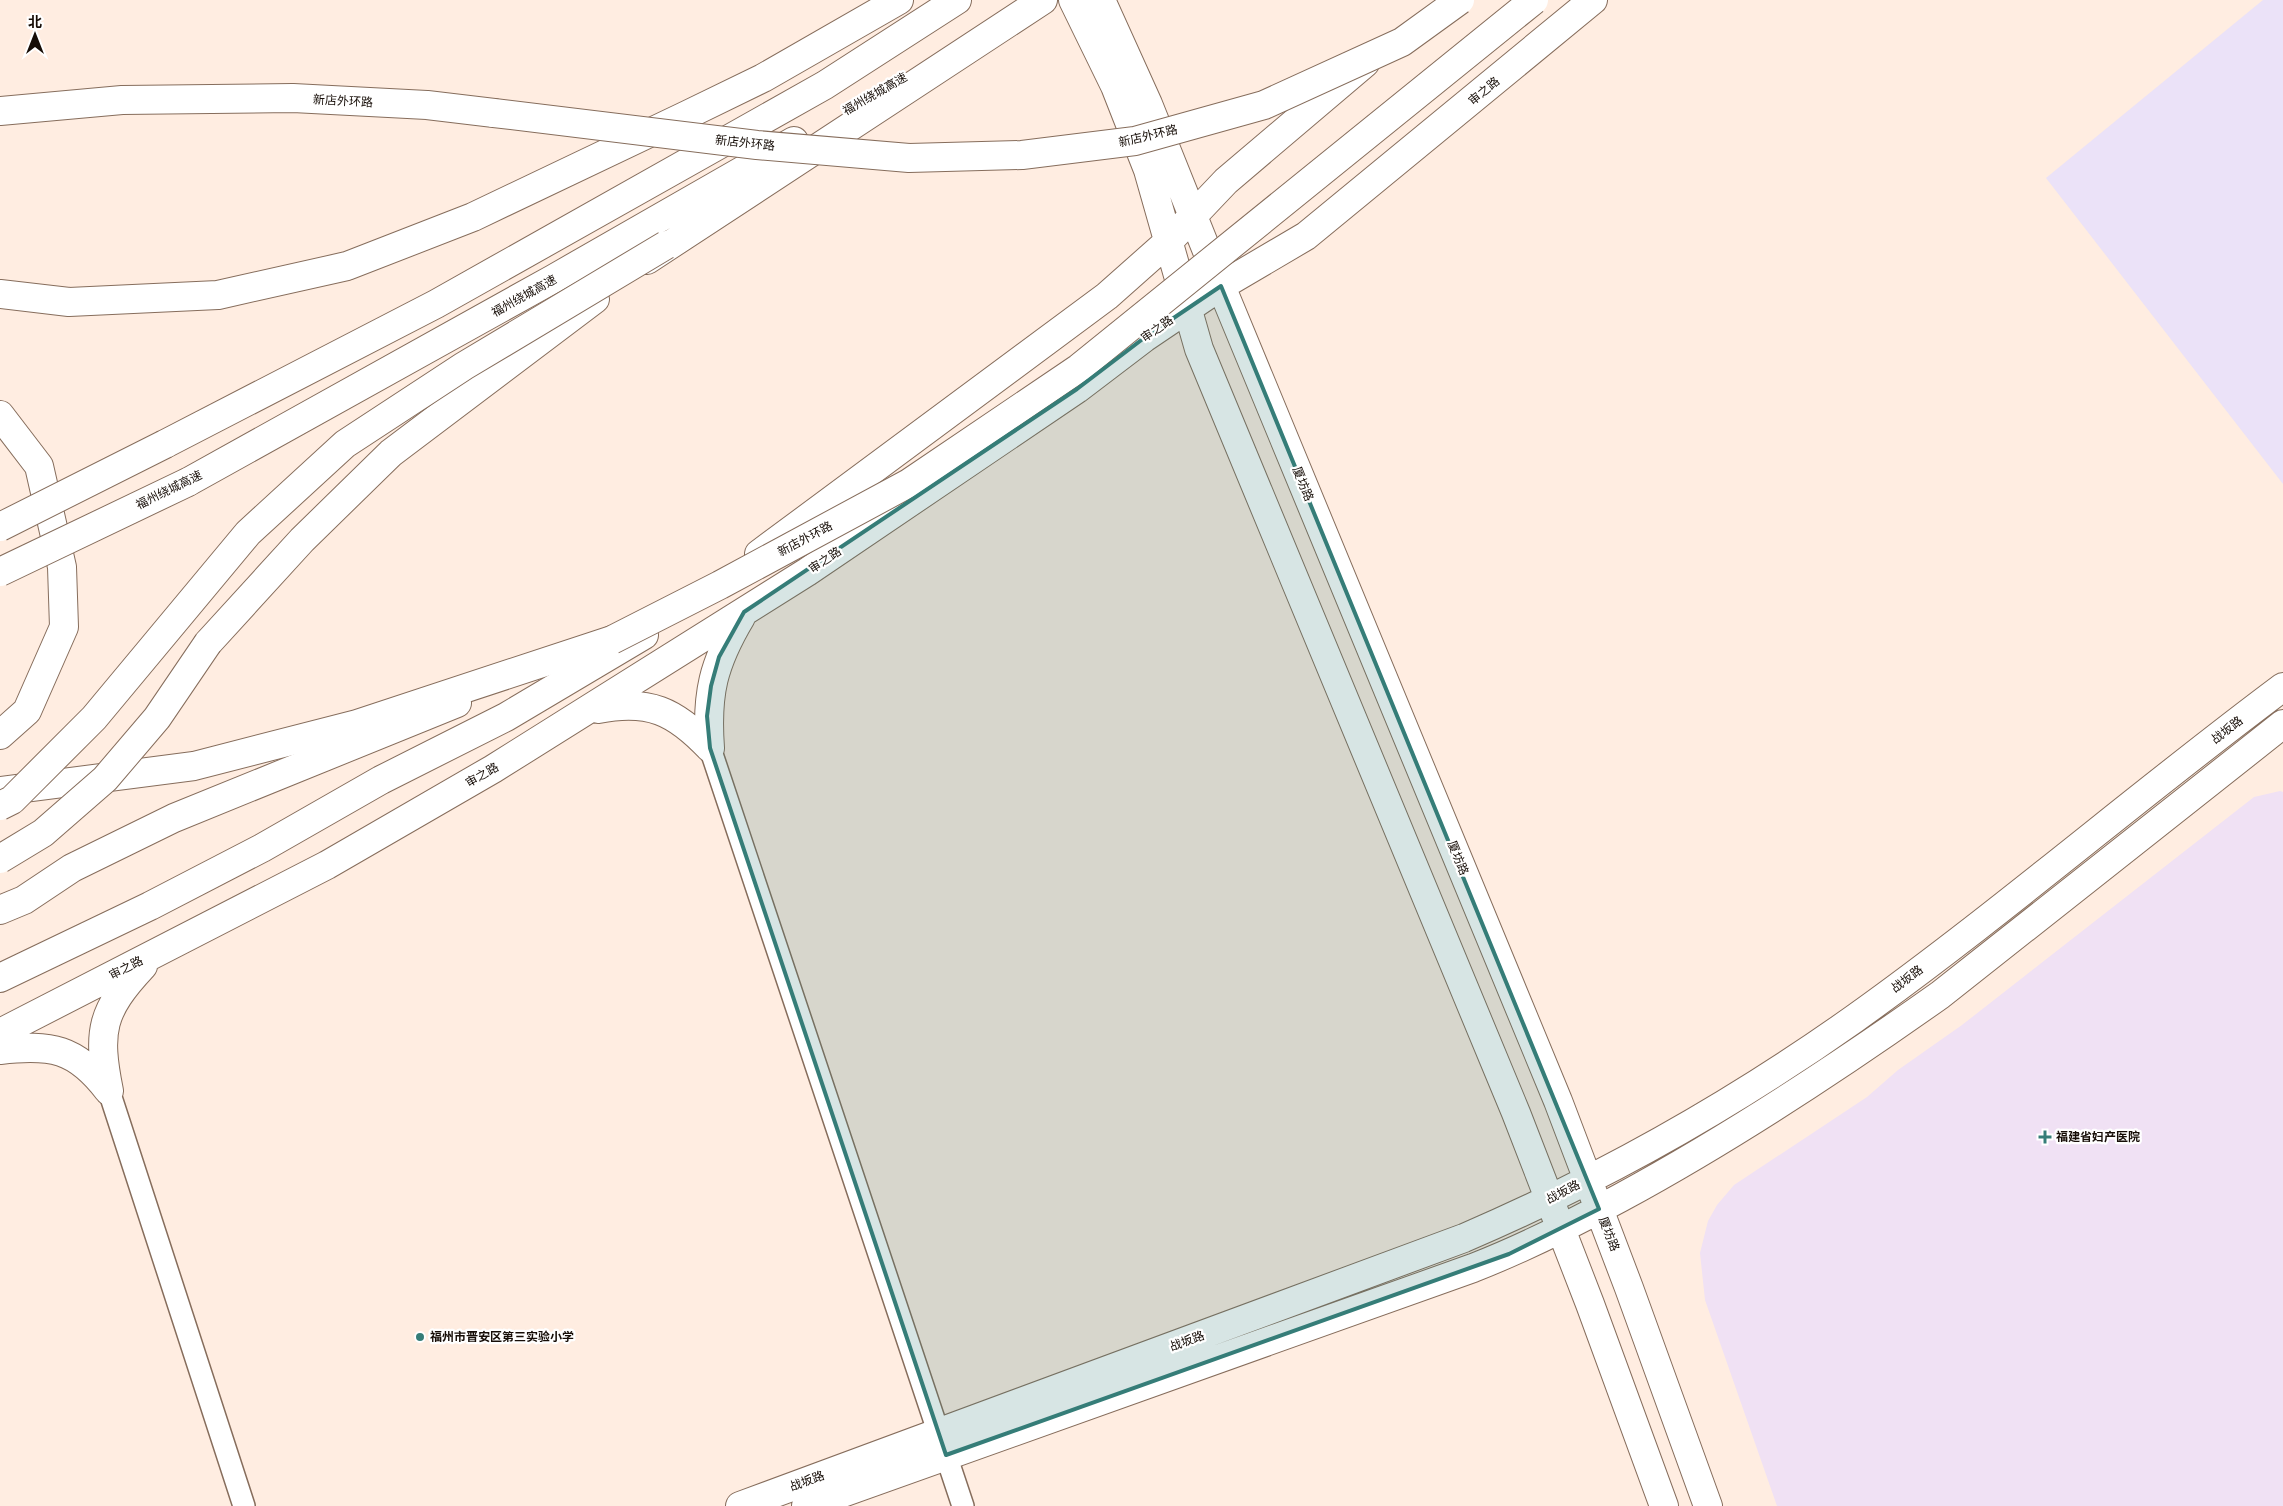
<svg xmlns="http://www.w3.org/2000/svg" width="2283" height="1506" font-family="Arial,'Noto Sans SC',sans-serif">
  <rect width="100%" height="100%" fill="#ffede1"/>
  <path fill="#ebe2f8" d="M2263 0H2283V484L2046 178Z"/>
  <path fill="#f0e1f4" d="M2280 791 2283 792V1506H1777L1705 1300 1700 1253 1708 1221 1717 1205 1734 1185 1867 1097 1898 1070 1962 1025 2254 797Z"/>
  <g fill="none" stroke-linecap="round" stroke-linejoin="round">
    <g stroke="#866d5c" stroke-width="24">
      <path id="minor" d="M710 748 963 1506
        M109 1091 244 1506"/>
    </g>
    <g stroke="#866d5c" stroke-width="30">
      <path id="major" d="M1073 0 1115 86 1148 170 1199 349 1516 1113 1590 1304 1664 1506
        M1101 0 1148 104 1221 286 1558 1101 1629 1288 1708 1506
        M0 111 122 100 293 98 427 105 494 113
        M759 554 1107 296 1169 241 1226 181 1365 63
        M598 709C649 699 675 711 710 748
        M710 748C706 694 713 664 741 617
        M0 910 24 900 72 868 174 818 457 703
        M0 978 150 906 262 848 381 780 506 717 644 635
        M0 1033 327 865 493 769 807 572 1077 389 1144 338 1221 286 1306 236 1593 0
        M0 1050C51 1044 76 1048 108 1090
        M109 1091C97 1031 101 1011 143 966
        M740 1506 1464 1238C1599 1180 1734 1104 1854 1019 2001 914 2138 795 2283 687
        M806 1506 1473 1268C1524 1248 1572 1224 1620 1198 1731 1138 1837 1068 1940 995L2283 724"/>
    </g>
    <g stroke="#866d5c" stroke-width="30">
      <path id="highway" d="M647 260 1043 0
        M0 294 69 302 218 295 347 266 473 217 687 115 763 78 899 0
        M0 415 39 466 62 567 64 627 27 711 0 735
        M165 444 436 304 825 85 957 0
        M188 482 553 279 794 141
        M208 643 302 540 391 453 595 299
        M0 791 194 766 357 724 612 640"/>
    </g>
    <use href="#minor" stroke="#fff" stroke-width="21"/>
    <use href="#major" stroke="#fff" stroke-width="28"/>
    <use href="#highway" stroke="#fff" stroke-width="28"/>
    <g stroke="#866d5c" stroke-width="30" stroke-linecap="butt">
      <path id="major-bridge" d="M494 113 757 145 909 158 1022 155 1135 141 1264 105 1402 42 1460 0
        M612 640 720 585 909 483 1079 368 1534 0"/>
    </g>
    <g stroke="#866d5c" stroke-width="30" stroke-linecap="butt">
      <path id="highway-bridge" d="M0 527 165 444
        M0 572 188 482
        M0 806 12 800 94 718 248 533 345 444 464 366 666 245
        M0 859 43 833 105 779 157 718 208 643"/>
    </g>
    <use href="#major-bridge" stroke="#fff" stroke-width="28"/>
    <use href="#highway-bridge" stroke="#fff" stroke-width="28"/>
  </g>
  <path fill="#357d78" fill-opacity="0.2" stroke="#357d78" stroke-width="4" stroke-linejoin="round" d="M1221 286 1599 1209 1509 1254 946 1455 710 748 707 716 711 686 719 657 744 612 1077 389 1144 338Z"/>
  <g fill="#357d78" stroke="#fff" stroke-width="2">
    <path d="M2042.5 1129.5h5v5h5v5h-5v5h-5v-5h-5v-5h5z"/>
    <circle cx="420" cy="1337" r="5"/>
  </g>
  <g text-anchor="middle" stroke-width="4.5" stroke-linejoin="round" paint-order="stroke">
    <g font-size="12" fill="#160d07" stroke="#fff">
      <text transform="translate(1484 91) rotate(-40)" y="4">审之路</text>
      <text transform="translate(875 94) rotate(-30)" y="4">福州绕城高速</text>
      <text transform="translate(343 101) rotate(3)" y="4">新店外环路</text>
      <text transform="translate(1148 136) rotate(-13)" y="4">新店外环路</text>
      <text transform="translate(745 143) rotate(6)" y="4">新店外环路</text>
      <text transform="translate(524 296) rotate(-29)" y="4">福州绕城高速</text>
      <text transform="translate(1157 329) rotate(-35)" y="4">审之路</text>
      <text transform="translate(1303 484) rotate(68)" y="4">厦坊路</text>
      <text transform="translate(169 490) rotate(-26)" y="4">福州绕城高速</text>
      <text transform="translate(805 539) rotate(-28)" y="4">新店外环路</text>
      <text transform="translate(825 560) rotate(-34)" y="4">审之路</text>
      <text transform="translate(2227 730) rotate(-38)" y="4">战坂路</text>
      <text transform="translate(482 775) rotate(-30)" y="4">审之路</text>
      <text transform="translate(1458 858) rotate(68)" y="4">厦坊路</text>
      <text transform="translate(126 968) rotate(-27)" y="4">审之路</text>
      <text transform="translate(1907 979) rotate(-37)" y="4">战坂路</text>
      <text transform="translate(1563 1192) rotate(-27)" y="4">战坂路</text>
      <text transform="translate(1609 1234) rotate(69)" y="4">厦坊路</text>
      <text transform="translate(1187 1341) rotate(-20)" y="4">战坂路</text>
      <text transform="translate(807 1481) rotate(-20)" y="4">战坂路</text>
    </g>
    <g font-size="12" font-weight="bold" fill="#160d07" stroke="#fff" text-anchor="start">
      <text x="2056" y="1141">福建省妇产医院</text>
      <text x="430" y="1341">福州市晋安区第三实验小学</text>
    </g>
  </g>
  <g transform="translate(35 35)" stroke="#ffffff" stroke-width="4" paint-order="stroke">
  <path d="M0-4L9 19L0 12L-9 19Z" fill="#160d07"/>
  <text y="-8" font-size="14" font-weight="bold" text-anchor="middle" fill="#160d07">北</text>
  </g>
</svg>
